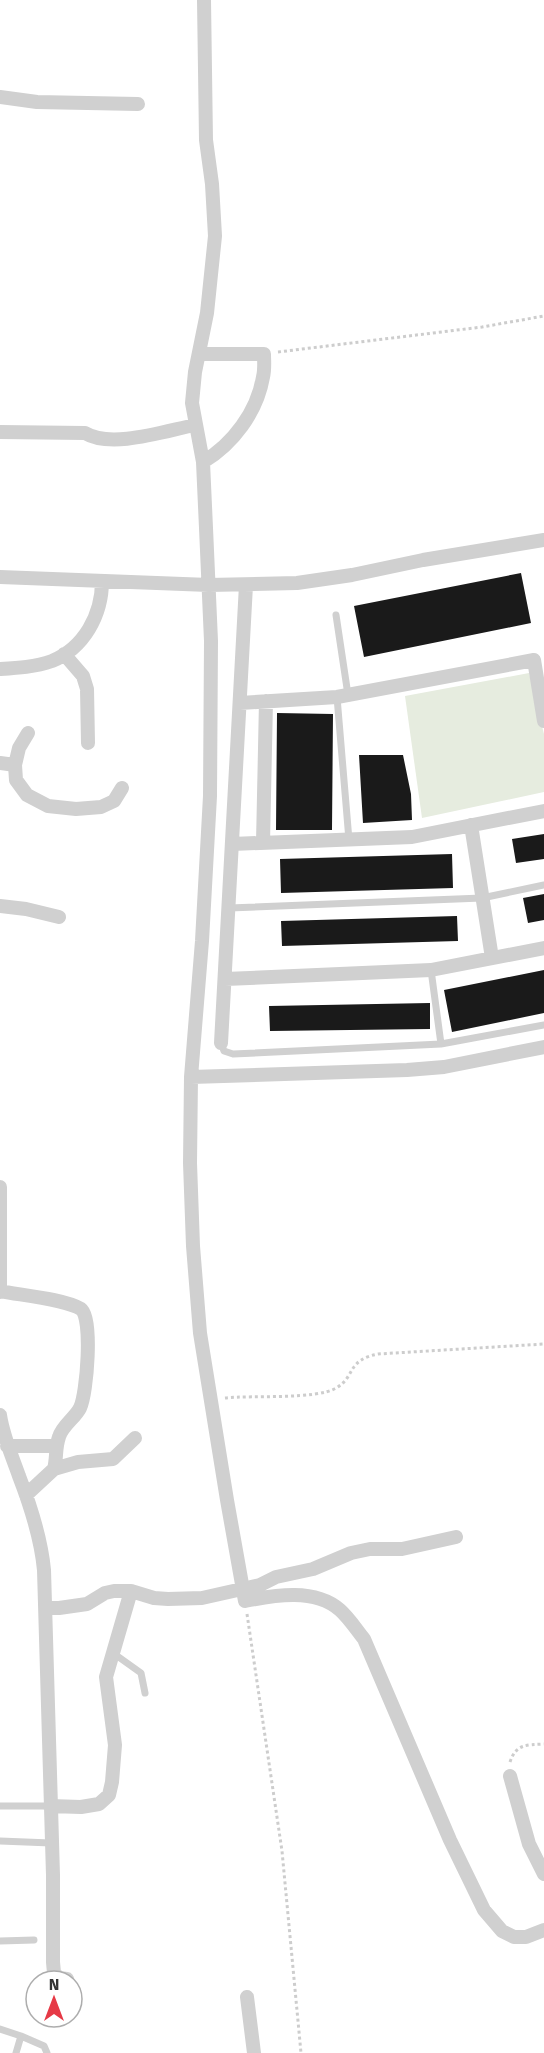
<svg xmlns="http://www.w3.org/2000/svg" width="544" height="2053" font-family="'Fira Sans',sans-serif">
  <rect width="100%" height="100%" fill="#fff"/>
  <path fill="#e6ecdf" d="M529 673 544 734V792L422 818 405 696Z"/>
  <path fill="#1a1a1a" d="M521 573 531 623 364 657 354 606Z
    M277 713 333 714 332 830H276Z
    M359 755H403L411 794 412 820 363 823Z
    M544 834V859L516 863 512 839Z
    M452 854 453 888 281 893 280 859Z
    M544 894V920L528 923 523 898Z
    M457 916 458 941 282 946 281 921Z
    M544 970V1013L452 1032 444 990Z
    M430 1003V1029L270 1031 269 1006Z"/>
  <g fill="none" stroke-linecap="round" stroke-linejoin="round">
    <path stroke="#cdcdcd" stroke-width="3" stroke-dasharray="3 3" stroke-linecap="butt" d="M278 352 482 327 544 316
      M225 1398C252 1395 316 1400 336 1388 356 1377 346 1360 378 1354L544 1344
      M247 1614 282 1851 301 2053
      M510 1762C516 1744 526 1745 544 1744"/>
    <path stroke="#d0d0d0" stroke-width="7" d="M336 615 348 695
      M337 697 349 840
      M229 908 482 898 544 885
      M431 970 441 1044
      M221 1043 224 1051 233 1054 441 1044 544 1025
      M113 1653 141 1673 145 1693
      M0 1806H50
      M0 1841 51 1843
      M0 1941 34 1940
      M0 2029 21 2036
      M16 2053 21 2036 44 2046 47 2053"/>
    <path stroke="#d0d0d0" stroke-width="14" d="M204 0 206 140 212 184 215 236 207 313 195 372 192 403 203 462 206 528 211 641 210 796 202 941 191 1077 190 1163 193 1246 200 1333 227 1500 245 1601C275 1595 315 1588 340 1610 349 1618 356 1629 364 1639L450 1840 484 1910 502 1931 514 1937H526L544 1930
      M0 97 37 102 138 104
      M200 354H264C264 361 265 369 263 377 257 412 233 444 203 462
      M0 432 85 433C111 449 165 431 195 425
      M0 577 209 585 297 583 352 575 423 560 544 540
      M64 654 83 676 87 689 88 743
      M0 669C17 668 35 667 52 661 84 648 102 615 102 581
      M240 703 337 697 534 660 544 721
      M0 763 15 765 16 780 27 795 48 806 76 809 101 807 114 801 122 788
      M15 765 19 748 28 733
      M471 825 492 958
      M263 843 266 701
      M232 844 412 837 544 811
      M0 906 26 909 59 917
      M225 979 431 970 544 948
      M221 1043 246 585
      M191 1077 407 1070 444 1067 544 1047
      M0 1187V1292
      M0 1291C20 1295 65 1299 81 1309 93 1317 87 1394 80 1408 75 1418 62 1426 59 1437 55 1448 57 1458 54 1469L26 1495
      M0 1415C3 1436 12 1456 19 1476 31 1507 41 1538 44 1570L53 1875V1962L54 1973 59 1978 67 1979
      M7 1446H56
      M54 1469 78 1462 113 1459 135 1438
      M46 1608H59L87 1604 105 1593 114 1591H131L154 1598 168 1599 202 1598 260 1585 276 1577 313 1569 351 1553 370 1549H402L456 1537
      M510 1776 529 1844 544 1874
      M50 1806 81 1807 99 1804 109 1795 112 1782 115 1745 106 1677 131 1591
      M247 1997 254 2053"/>
  </g>
  <g transform="translate(54 1999)"><circle r="28" fill="#ffffff" stroke="#adadad" stroke-width="1.5"/>
  <path d="M0-4.5L10 22L0 15L-10 22Z" fill="#e63946"/>
  <text y="-9" font-size="16" font-weight="bold" text-anchor="middle" fill="#333333">N</text>
  </g>
</svg>
